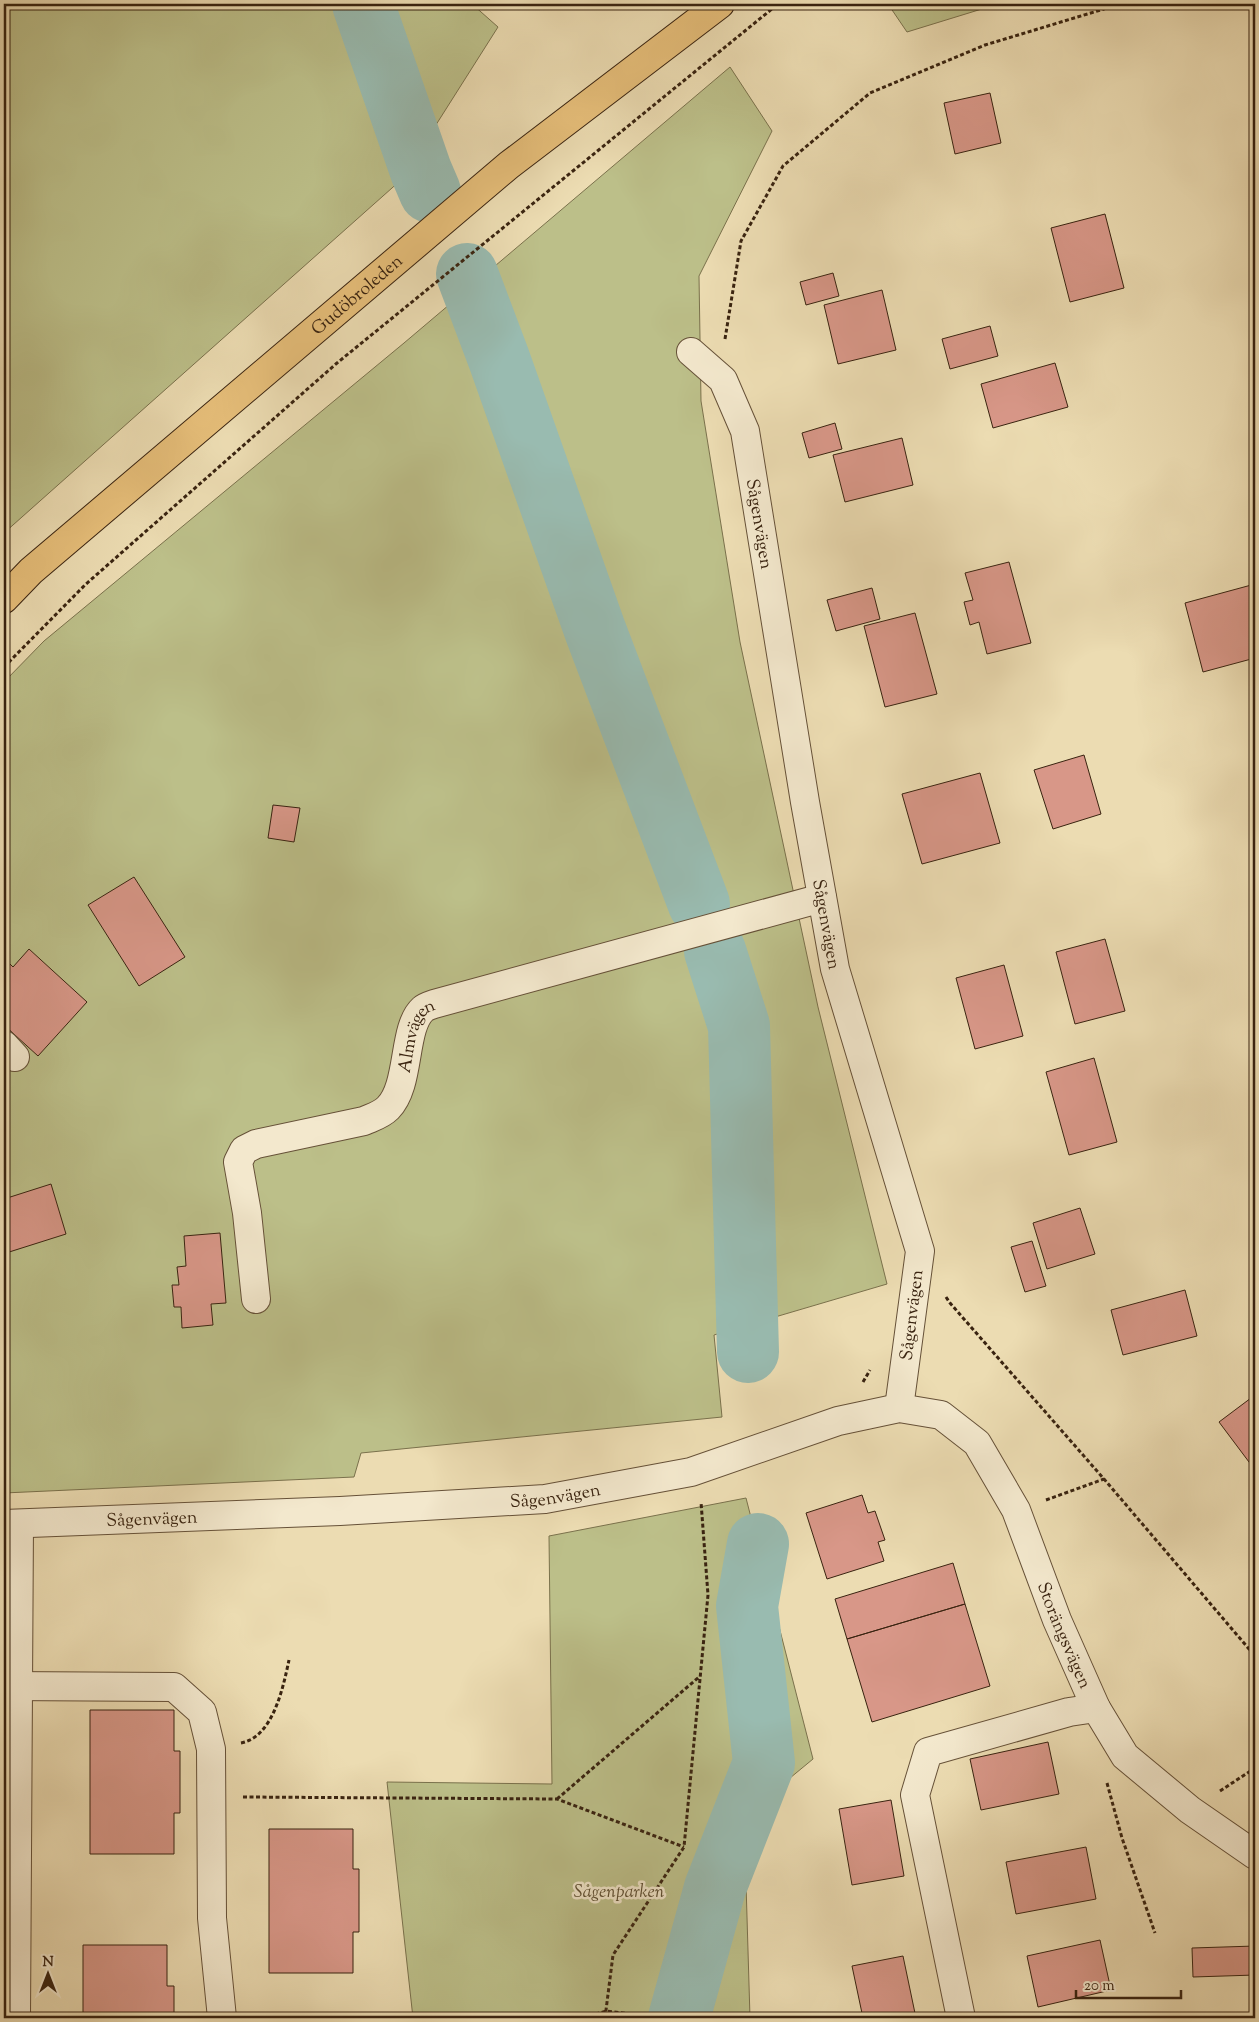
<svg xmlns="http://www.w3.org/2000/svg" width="1259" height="2022" font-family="'Sorts Mill Goudy',serif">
  <rect width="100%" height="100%" fill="#ecdcb2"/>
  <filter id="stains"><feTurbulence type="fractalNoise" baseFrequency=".004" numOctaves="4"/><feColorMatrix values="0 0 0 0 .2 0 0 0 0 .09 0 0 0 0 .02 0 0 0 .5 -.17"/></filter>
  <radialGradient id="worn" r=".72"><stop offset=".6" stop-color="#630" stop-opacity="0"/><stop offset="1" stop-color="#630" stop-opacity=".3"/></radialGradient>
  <path fill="#bcbf89" stroke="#7a714c" d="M4 4H472L498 27 401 180 4 533Z
    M888 4H998L907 32Z
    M730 67 772 131 699 276 701 401 740 642 818 1007 887 1284 714 1335 722 1417 361 1453 354 1477 4 1493V682L44 641 404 343Z
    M746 1498 813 1759 744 1816 750 2018H413L387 1782 552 1784 549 1536Z"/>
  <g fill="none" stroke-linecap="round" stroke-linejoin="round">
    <path stroke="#99bbb0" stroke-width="62" d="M363 4 421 171 430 192
      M467 274 499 359 595 630 699 904
      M715 951 739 1026 748 1352
      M679 2018 715 1888 764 1763 747 1606 758 1544"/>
  </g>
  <path fill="#d89788" stroke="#392310" d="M990 93 1001 143 955 154 944 103Z
    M1105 214 1124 288 1070 302 1051 228Z
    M833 273 839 296 806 305 800 282Z
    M882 290 896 350 838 364 824 305Z
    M990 326 998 356 950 369 942 339Z
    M1055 363 1068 407 993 428 981 384Z
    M835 423 842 449 809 458 802 433Z
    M902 438 913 485 845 502 833 455Z
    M1009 562 1031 643 987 654 979 622 970 625 964 602 973 600 965 573Z
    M1255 584V658L1203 672 1185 603Z
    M872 588 880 619 836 631 827 600Z
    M915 613 937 694 885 707 864 626Z
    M1084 755 1101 814 1053 829 1034 770Z
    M980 773 1000 843 922 864 902 794Z
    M273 805 300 808 294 842 268 838Z
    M134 877 185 957 139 986 88 905Z
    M1105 939 1125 1011 1075 1024 1056 952Z
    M29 949 87 1002 38 1056 4 1025V961L5 959 13 967Z
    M1004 965 1023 1036 975 1049 956 978Z
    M1094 1058 1117 1142 1069 1155 1046 1072Z
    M51 1184 66 1234 6 1253 4 1247V1199Z
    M1080 1208 1095 1254 1047 1269 1033 1223Z
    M220 1233 226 1303 211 1304 213 1325 182 1328 181 1307H174L172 1285H179L177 1267 186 1266 184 1236Z
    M1032 1241 1046 1286 1025 1292 1011 1247Z
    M1185 1290 1197 1336 1123 1355 1111 1310Z
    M1255 1395V1470L1219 1422Z
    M862 1495 868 1513 875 1511 885 1540 878 1542 884 1561 827 1579 806 1513Z
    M953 1563 965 1604 847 1639 835 1599Z
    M965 1604 990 1686 872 1722 847 1639Z
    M90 1710H174V1751H180V1813H174V1854H90Z
    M1048 1742 1059 1794 981 1810 970 1759Z
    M891 1800 904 1876 852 1885 839 1809Z
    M269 1829H353V1869H359V1932H353V1973H269Z
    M1086 1847 1096 1899 1016 1914 1006 1862Z
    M1100 1940 1111 1990 1038 2007 1027 1956Z
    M83 1945H167V1986H174V2018H83Z
    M1255 1946V1975L1193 1977 1192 1948Z
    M903 1956 916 2018H863L852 1966Z"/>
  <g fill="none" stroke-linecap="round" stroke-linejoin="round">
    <g stroke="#665138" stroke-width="30">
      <g id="minor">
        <path id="s1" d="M691 352 723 380 745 431 805 802 835 969 920 1251 899 1408"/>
        <path d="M4 1045 15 1057"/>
        <path id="s2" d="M256 1299 247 1213 238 1162 244 1150 256 1144 364 1121C373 1117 381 1115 388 1108 411 1085 402 1028 423 1009 425 1007 431 1005 434 1004L822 898"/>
        <path id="s3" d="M4 1524 340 1511 545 1499 691 1472 838 1421 899 1408 941 1415 977 1443 1016 1510 1057 1620 1096 1708 1125 1756 1190 1810 1255 1855"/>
        <path d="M4 1686 174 1687 202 1712 211 1749 212 1918 222 2018"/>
        <path d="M16 2018 19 1524"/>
        <path d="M961 2018 915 1795 928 1752 1069 1712 1096 1708"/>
      </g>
    </g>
    <g stroke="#392310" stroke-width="30">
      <g id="major">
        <path id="s4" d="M4 599 31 571 509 165 720 4"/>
      </g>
    </g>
    <path stroke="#392310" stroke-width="3" stroke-dasharray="4 2.5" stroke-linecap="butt" d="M725 339 741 241 783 166 870 93 985 45 1104 9 1115 4
      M4 667 86 584 337 363 778 4
      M946 1297 950 1303 1104 1479 1255 1656
      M863 1382 870 1370
      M1046 1500 1104 1479
      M241 1743C273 1737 283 1688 289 1660
      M1107 1783 1122 1838 1155 1933
      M1220 1791 1255 1768
      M243 1797 557 1799 684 1847
      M557 1799 699 1677
      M254 2016 266 2018
      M583 2018 606 2011 668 2018
      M605 2018 613 1955 684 1847 708 1595 701 1502"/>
    <use href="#minor" stroke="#f3e8cd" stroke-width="28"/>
    <use href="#major" stroke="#e6be79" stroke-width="28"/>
  </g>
  <g text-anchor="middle" stroke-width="5" stroke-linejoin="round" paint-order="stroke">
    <g font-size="18" fill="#392310" stroke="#f3e8cd">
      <text dy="6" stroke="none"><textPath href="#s4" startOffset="466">Gudöbroleden</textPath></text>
      <text dy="6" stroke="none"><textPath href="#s1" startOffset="192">Sågenvägen</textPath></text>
      <text dy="6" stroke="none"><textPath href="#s1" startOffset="598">Sågenvägen</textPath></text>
      <text dy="6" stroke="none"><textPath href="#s2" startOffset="382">Almvägen</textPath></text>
      <text transform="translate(911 1315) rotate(-83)" y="6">Sågenvägen</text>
      <text dy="6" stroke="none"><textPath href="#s3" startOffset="552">Sågenvägen</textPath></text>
      <text dy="6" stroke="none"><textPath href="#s3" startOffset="148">Sågenvägen</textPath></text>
      <text dy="6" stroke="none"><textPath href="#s3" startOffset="1208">Storängsvägen</textPath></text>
    </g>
    <g font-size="18" font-style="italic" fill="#5a4a2e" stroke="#f3e8cd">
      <text x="619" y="1897">Sågenparken</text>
    </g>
  </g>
  <rect width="1259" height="2022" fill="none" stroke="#ecdcb2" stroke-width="20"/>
  <rect x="5" y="5" width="1249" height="2012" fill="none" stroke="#392310" stroke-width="2.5"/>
  <rect x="10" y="10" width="1239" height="2002" fill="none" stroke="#392310"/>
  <g transform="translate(48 1974)" stroke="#f3e8cd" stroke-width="4" paint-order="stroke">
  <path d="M0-4L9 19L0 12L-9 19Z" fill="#392310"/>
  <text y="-8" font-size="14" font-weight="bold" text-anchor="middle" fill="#392310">N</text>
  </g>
  <path d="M1076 1990v8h105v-8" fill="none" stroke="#392310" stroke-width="2.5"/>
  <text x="1084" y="1990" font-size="15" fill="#392310" stroke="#f3e8cd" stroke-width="4" paint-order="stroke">20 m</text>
  <rect width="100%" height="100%" filter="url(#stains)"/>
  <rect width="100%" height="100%" fill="url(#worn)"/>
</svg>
